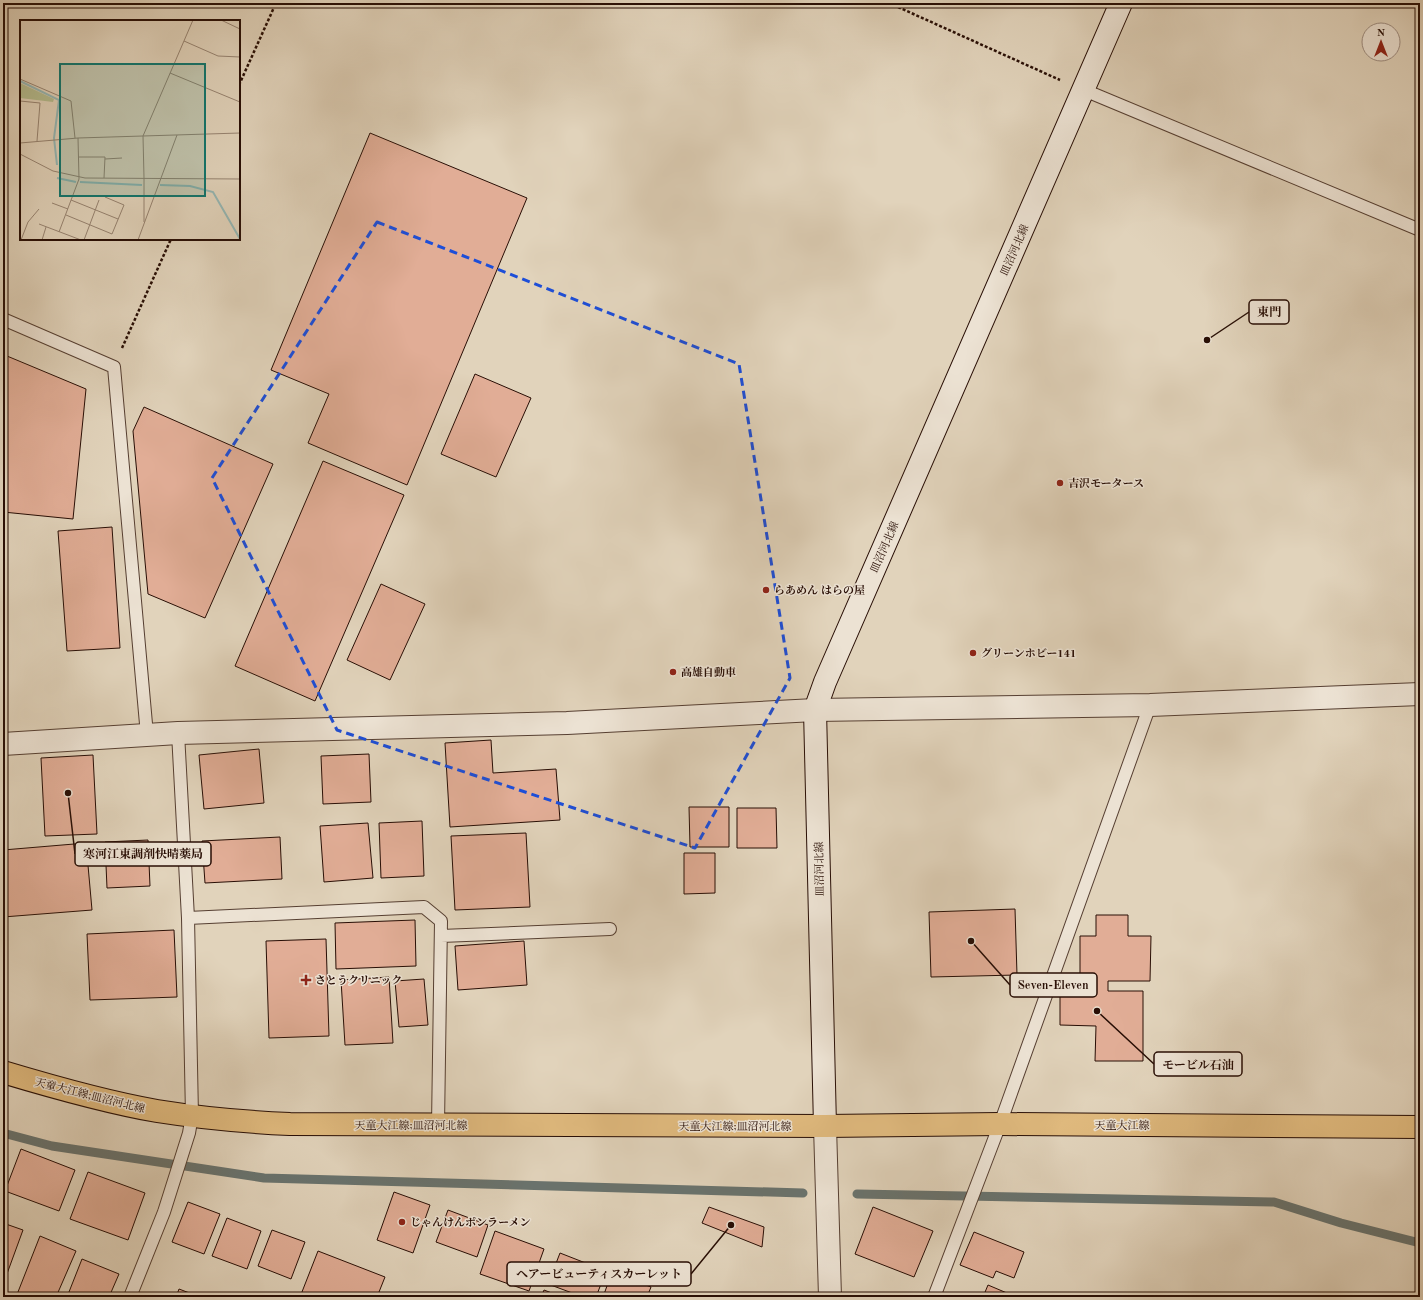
<svg xmlns="http://www.w3.org/2000/svg" width="1423" height="1300" font-family="'Old Standard TT','Noto Serif JP',serif">
  <rect width="100%" height="100%" fill="#e1d3bb"/>
  <filter id="stains"><feTurbulence type="fractalNoise" baseFrequency=".005" numOctaves="4"/><feColorMatrix values="0 0 0 0 .2 0 0 0 0 .09 0 0 0 0 .02 0 0 0 .5 -.17"/></filter>
  <radialGradient id="worn" r=".72"><stop offset=".6" stop-color="#630" stop-opacity="0"/><stop offset="1" stop-color="#630" stop-opacity=".3"/></radialGradient>
  <g fill="none" stroke-linecap="round" stroke-linejoin="round">
    <path stroke="#69736e" stroke-width="9" d="M3 1133 52 1146 264 1178 803 1193
      M857 1194 1274 1202 1341 1223 1420 1243"/>
  </g>
  <path fill="#e1ad96" stroke="#280e05" d="M370 133 527 198 407 485 308 443 329 394 271 370Z
    M7 356 86 389 73 519 3 512V401Z
    M475 374 531 398 496 477 441 454Z
    M144 407 273 464 205 618 148 594 133 431Z
    M323 461 404 495 315 701 235 666Z
    M112 527 120 648 67 651 58 531Z
    M381 584 425 604 390 680 347 660Z
    M491 740 493 773 556 769 560 820 450 827 445 743Z
    M259 749 264 803 204 809 199 755Z
    M369 754 371 802 323 804 321 756Z
    M93 755 97 834 45 836 41 758Z
    M689 807H729V847H690Z
    M737 808H776L777 848H737Z
    M422 821 424 876 381 878 379 823Z
    M368 823 373 878 324 882 320 826Z
    M526 833 530 907 455 910 451 836Z
    M280 837 282 879 205 883 202 841Z
    M148 840 150 886 107 888 105 842Z
    M86 843 92 910 3 917V850Z
    M684 853H715V893L684 894Z
    M1015 909 1017 975 931 977 929 912Z
    M1096 915H1128V936H1151L1150 981H1108V991H1143V1061H1095L1096 1026 1060 1025V989L1088 990V980H1080V936H1096Z
    M415 920 416 966 336 969 335 923Z
    M174 930 177 997 90 1000 87 934Z
    M326 939 329 1036 269 1038 266 941Z
    M524 941 527 985 458 990 455 946Z
    M389 977 393 1043 345 1045 341 980Z
    M424 979 428 1025 399 1027 395 981Z
    M21 1149 75 1170 59 1211 5 1191Z
    M88 1172 145 1193 128 1240 70 1219Z
    M394 1192 430 1205 413 1253 377 1240Z
    M188 1202 220 1214 204 1254 172 1242Z
    M709 1207 764 1227 762 1247 702 1223Z
    M873 1207 933 1231 914 1277 855 1254Z
    M448 1210 488 1225 477 1257 436 1242Z
    M227 1218 261 1231 247 1269 212 1256Z
    M3 1223 23 1230 4 1282 3 1281Z
    M272 1230 305 1242 291 1279 258 1266Z
    M495 1231 544 1249 529 1291 480 1274Z
    M974 1232 1024 1252 1014 1278 996 1271 993 1278 960 1265Z
    M40 1236 76 1251 56 1297H16Z
    M318 1251 385 1277 377 1297H300Z
    M560 1253 606 1271 596 1297H583L548 1284Z
    M82 1259 119 1274 109 1297H67Z
    M612 1272 651 1287 647 1297H603Z
    M988 1285 1014 1296 1013 1297H983Z
    M179 1289 200 1297H176Z
    M544 1290 562 1297H541Z"/>
  <g fill="none" stroke-linecap="round" stroke-linejoin="round">
    <g stroke="#563f32" stroke-width="14">
      <path id="service" d="M1084 90 1420 230
        M3 319 114 367 147 735
        M188 918 424 907 441 921 438 1125
        M441 936 610 929
        M130 1297 164 1212 189 1133 192 1115 188 918 178 733
        M934 1297 1000 1124 1150 705"/>
    </g>
    <g stroke="#563f32" stroke-width="24">
      <path id="tertiary" d="M3 744 178 733 567 723 815 710 1150 705 1420 694
        M825 1126 830 1297"/>
    </g>
    <g stroke="#280e05" stroke-width="24">
      <path id="secondary" d="M825 1126 815 710 825 682 1121 3"/>
    </g>
    <g stroke="#280e05" stroke-width="24">
      <path id="primary" d="M3 1072C53 1087 105 1102 157 1111 201 1118 246 1122 290 1124L825 1126 1000 1124 1420 1127"/>
    </g>
    <path stroke="#280e05" stroke-width="2.5" stroke-dasharray="3 2" stroke-linecap="butt" d="M889 3 1060 80
      M239 85 276 3
      M122 348 171 239"/>
    <use href="#service" stroke="#ece2d3" stroke-width="12"/>
    <use href="#tertiary" stroke="#ece2d3" stroke-width="22"/>
    <use href="#secondary" stroke="#ece2d3" stroke-width="22"/>
    <use href="#primary" stroke="#e0ba7e" stroke-width="22"/>
  </g>
  <path fill="none" stroke="#1d4ed8" stroke-width="3" stroke-dasharray="8 5" stroke-linejoin="round" d="M377 222 739 364 790 678 695 848 337 730 212 478Z"/>
  <g fill="#8f2418" stroke="#ece2d3" stroke-width="1.5">
    <circle cx="1060" cy="483" r="4"/>
    <circle cx="766" cy="590" r="4"/>
    <circle cx="973" cy="653" r="4"/>
    <circle cx="673" cy="672" r="4"/>
    <path d="M304 974h4v4h4v4h-4v4h-4v-4h-4v-4h4z"/>
    <circle cx="402" cy="1222" r="4"/>
  </g>
  <g text-anchor="middle" stroke-width="3" stroke-linejoin="round" paint-order="stroke">
    <g font-size="11" fill="#280e05" stroke="#ece2d3">
      <text transform="translate(1014 250) rotate(-66)" y="4">皿沼河北線</text>
      <text transform="translate(884 547) rotate(-66)" y="4">皿沼河北線</text>
      <text transform="translate(819 869) rotate(-91)" y="4">皿沼河北線</text>
      <text transform="translate(90 1095) rotate(14)" y="4">天童大江線;皿沼河北線</text>
      <text x="411" y="1129">天童大江線;皿沼河北線</text>
      <text x="1122" y="1129">天童大江線</text>
      <text x="735" y="1130">天童大江線;皿沼河北線</text>
    </g>
    <g font-size="11" font-weight="bold" fill="#280e05" stroke="#ece2d3" text-anchor="start">
      <text x="1068" y="487">吉沢モータース</text>
      <text x="774" y="594">らあめん はらの屋</text>
      <text x="981" y="657">グリーンホビー141</text>
      <text x="681" y="676">高雄自動車</text>
      <text x="315" y="984">さとうクリニック</text>
      <text x="410" y="1226">じゃんけんポンラーメン</text>
    </g>
  </g>
  <g transform="translate(20 20)">
    <rect width="220" height="220" fill="#e1d3bb"/>
    <path d="M0 63 34 79 33 82 0 78Z" fill="#b4bc8f"/>
    <path fill="none" stroke="#95b7b4" stroke-width="2" d="M0 61 39 80 34 118 37 145M37 158 56 162M60 162 122 165M140 165 170 166 193 172 220 219"/>
    <path fill="none" stroke="#978472" stroke-width="1" d="M201 0 220 9M164 21 198 36 220 37M150 53 220 82M0 59 51 81 55 118M0 81 20 83 17 121M0 123 58 118 220 113M0 134 33 151 65 158 220 159M59 137H85L84 158M85 139 102 138M124 158 123 116 173 0M51 180 98 199M32 183 48 189M46 195 92 214 104 185 85 177M124 202V158M19 204 61 220M39 212 59 159 58 118M1 220 8 202 19 189M22 220 26 207M64 220 79 180M118 220 157 115"/>
    <path fill="#0f766e" fill-opacity="0.15" stroke="#0f766e" stroke-width="2" d="M40 44H185V176H40Z"/>
    <rect width="220" height="220" fill="none" stroke="#280e05" stroke-width="2"/>
  </g>
  <path fill="none" stroke="#280e05" stroke-width="1.5" d="M1207 340L1249 312M68 793L75 854M971 941L1010 985M1097 1011L1154 1064M731 1225L691 1274"/>
  <g fill="#280e05" stroke="#ece2d3" stroke-width="1.5">
    <circle cx="1207" cy="340" r="4"/>
    <circle cx="68" cy="793" r="4"/>
    <circle cx="971" cy="941" r="4"/>
    <circle cx="1097" cy="1011" r="4"/>
    <circle cx="731" cy="1225" r="4"/>
  </g>
  <g fill="#ece2d3" stroke="#280e05" stroke-width="1.5">
    <rect x="1249" y="300" width="40" height="24" rx="4"/>
    <rect x="75" y="842" width="136" height="24" rx="4"/>
    <rect x="1010" y="973" width="87" height="24" rx="4"/>
    <rect x="1154" y="1052" width="88" height="24" rx="4"/>
    <rect x="507" y="1262" width="184" height="24" rx="4"/>
  </g>
  <g font-size="12" text-anchor="middle" font-weight="bold" fill="#280e05">
    <text x="1269" y="316">東門</text>
    <text x="143" y="858">寒河江東調剤快晴薬局</text>
    <text x="1053" y="989">Seven-Eleven</text>
    <text x="1198" y="1069">モービル石油</text>
    <text x="599" y="1278">ヘアービューティスカーレット</text>
  </g>
  <rect width="1423" height="1300" fill="none" stroke="#e1d3bb" stroke-width="16"/>
  <rect x="4" y="4" width="1415" height="1292" fill="none" stroke="#280e05" stroke-width="2"/>
  <rect x="8" y="8" width="1407" height="1284" fill="none" stroke="#280e05"/>
  <g transform="translate(1381 42)"><circle r="19" fill="#ece2d3" stroke="#9e8d81"/>
  <path d="M0-3L7 15L0 10L-7 15Z" fill="#8f2418"/>
  <text y="-6" font-size="11" font-weight="bold" text-anchor="middle" fill="#280e05">N</text>
  </g>
  <rect width="100%" height="100%" filter="url(#stains)"/>
  <rect width="100%" height="100%" fill="url(#worn)"/>
</svg>
